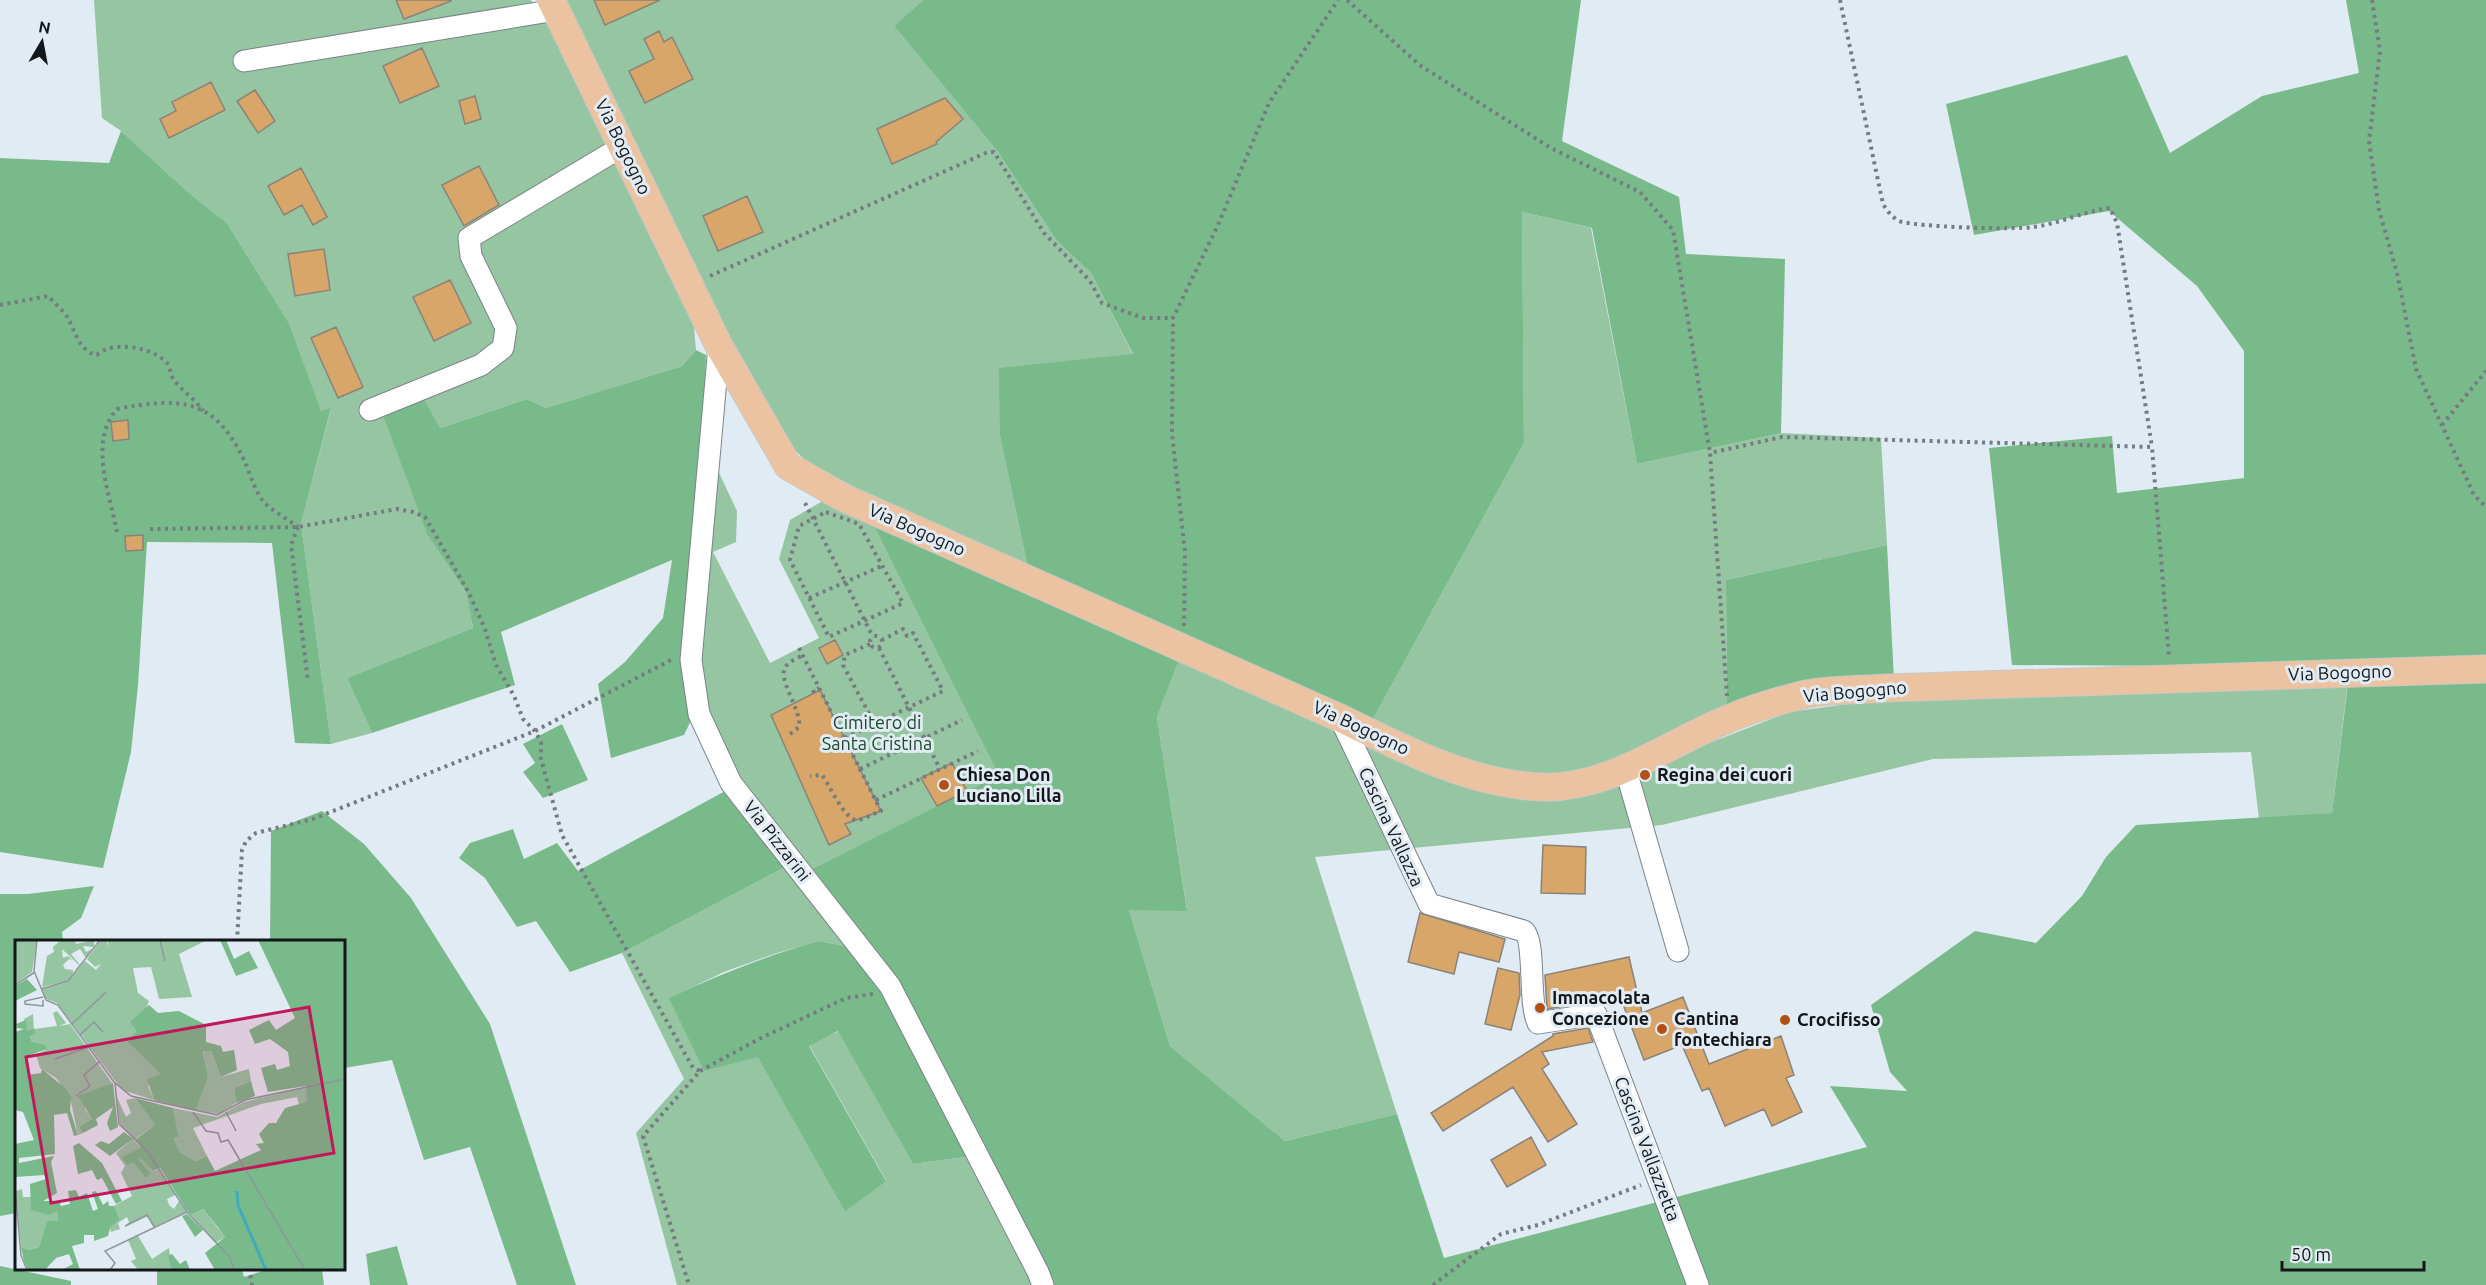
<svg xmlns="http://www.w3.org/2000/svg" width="2486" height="1285" font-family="Ubuntu,sans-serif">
  <rect width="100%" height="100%" fill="#e1ebf3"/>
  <path fill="#96c5a1" d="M94 0H531L536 9 546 18 610 144 694 327 696 350 682 366 546 408 527 399 440 428 428 536 466 592 473 628 347 678 372 733 331 744 301 524 331 409 321 412 289 323 227 223 189 193 121 131 102 118Z
    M562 0H923L894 26 998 152 1057 241 1091 273 1133 355 1000 436 1027 564 858 489 806 461 771 427Z
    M1522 212 1591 228 1637 464 1781 433 1881 438 1887 545 1726 580 1727 708 1618 760 1564 775 1485 770 1372 721 1524 443Z
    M713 460 737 511 736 542 713 552 770 663 819 638 779 559 790 520 826 499 867 512 1000 775 806 872 734 776 705 711 698 663Z
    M1180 658 1489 789 1663 761 1789 712 1877 700 2348 680 2332 813 2259 819 2251 752 1933 759 1662 825 1315 857 1397 1114 1285 1141 1170 1046 1129 910H1187L1157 717Z
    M791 864 850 947 818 941 774 954 724 972 670 998 704 1071 758 1056 845 1212 886 1180 809 1045 839 1031 913 1164 973 1156 1028 1274 1031 1285H677L636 1133 684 1079 622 953Z"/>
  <path fill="#78ba89" d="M923 0H1581L1562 141 1679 197 1686 254 1785 259 1781 433 1637 464 1592 228 1522 212 1524 443 1372 721 1184 648 1027 564 1000 436 999 368 1133 354 1091 273 1057 241 998 152 894 26Z
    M2346 0H2486V1285H1047L892 984 806 872 999 775 867 512 1180 658 1157 717 1187 911 1129 910 1170 1046 1285 1141 1397 1114 1444 1258 1867 1147 1830 1086 1907 1091 1890 1072 1871 1005 1975 931 2036 943 2082 896 2106 857 2136 825 2332 813 2350 667 2012 665 1989 448 2112 436 2117 493 2244 478V351L2197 286 2109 211 1974 235 1946 104 2127 55 2170 153 2262 96 2359 73Z
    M121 131 189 193 227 223 289 323 321 411 331 408 301 524 331 744 295 743 272 543 147 542 138 685 131 752 103 868 0 852V158L109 163Z
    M696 350 706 355 694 714 684 735 611 758 598 684 625 662 663 618 672 560 501 632 515 685 372 733 347 678 473 628 466 592 428 536 383 415 424 400 440 428 527 399 546 408 682 366Z
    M1887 545 1894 680 1727 708 1726 580Z
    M562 724 588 780 543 798 523 772 535 763 523 744Z
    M729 789 791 864 622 953 570 972 536 921 517 927 485 878 459 858 470 843 513 829 524 859 557 843 578 871Z
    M322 811 364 844 411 898 490 1024 576 1285H517L470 1147 424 1160 392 1060 344 1068V942L270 941 271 831Z
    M94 886 81 918 62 932 63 941 16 942V1213L0 1216V894H28Z
    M818 941 850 947 876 973 973 1156 913 1164 838 1031 809 1046 886 1181 845 1212 758 1057 704 1071 669 998C718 975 766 956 818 941Z
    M397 1246 408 1285H370L366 1254Z
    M0 1266 71 1281V1285H0Z
    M157 1269H242L244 1277 269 1269H322L324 1285H157Z"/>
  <path fill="#d7a668" stroke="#8a837b" stroke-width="1.5" d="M396 0H451V1L404 19Z
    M594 0H660L605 25Z
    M659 31 664 42 672 37 693 79 645 103 629 71 654 59 644 39Z
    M422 48 439 86 400 103 383 66Z
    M211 82 225 110 169 138 160 119 176 111 172 102Z
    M255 90 275 121 258 133 237 101Z
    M475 96 481 119 465 124 459 101Z
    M945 98 963 119 936 142 937 144 892 164 877 129Z
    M479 166 499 205 464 226 442 185Z
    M301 168 327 217 313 225 302 205 284 215 268 186Z
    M747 196 763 232 718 251 703 216Z
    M324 249 330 290 295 296 288 254Z
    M450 280 471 323 434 341 413 297Z
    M336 327 363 387 338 398 311 338Z
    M128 420 129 439 113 441 111 422Z
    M143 535V550L126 551 125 536Z
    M835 640 843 655 827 664 819 648Z
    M820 690 881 811 845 824 851 834 829 845 771 715Z
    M952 763 967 791 937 806 921 778Z
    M1543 845 1586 847 1585 894 1541 893Z
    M1420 913 1505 939 1499 962 1459 952 1454 974 1408 962Z
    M1629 957 1642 1013 1683 997 1709 1064 1781 1036 1794 1075 1786 1078 1802 1112 1772 1126 1764 1109 1725 1126 1709 1088 1702 1091 1682 1045 1644 1060 1621 999 1603 1004 1594 1001 1547 1009 1545 975Z
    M1498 968 1519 973 1520 995 1511 1030 1485 1024Z
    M1588 1028 1593 1042 1542 1052 1549 1064 1542 1069 1577 1124 1548 1142 1513 1087 1443 1131 1431 1113 1553 1036V1034Z
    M1531 1137 1546 1165 1507 1187 1491 1160Z"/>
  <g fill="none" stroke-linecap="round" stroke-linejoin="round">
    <g stroke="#7a838a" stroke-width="23">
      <path id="minor" d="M244 61 556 10
        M719 346 691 660 699 714 731 783 890 986 1038 1272 1043 1285
        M370 410 481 365 503 348 506 328 471 256 469 238 623 146
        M1340 718 1429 904 1524 931C1536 942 1528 1003 1538 1023L1596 1014 1698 1285
        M1625 767 1678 951"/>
    </g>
    <g stroke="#c7c7c8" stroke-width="29">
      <path id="major" d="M551 0 719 346 788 466 842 497 1340 718C1403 749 1470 784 1541 787 1609 790 1668 743 1728 719 1751 709 1778 701 1802 695 1829 689 1860 690 1888 688L2486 669"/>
    </g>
    <path stroke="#757b80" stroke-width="4" stroke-dasharray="3 4.5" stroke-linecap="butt" d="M1347 0 1421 66 1551 148 1640 192 1673 230 1710 453
      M1840 0 1883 204C1887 211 1892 217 1899 221 1914 227 2015 230 2033 227 2059 224 2084 211 2110 208L2117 223 2152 447
      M2372 0 2380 51 2369 141 2379 210 2397 273 2416 369 2474 495 2486 507
      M710 276 988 152H994L1044 233 1090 281 1102 303 1143 318H1173
      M0 305 48 296C54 303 64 311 68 318 75 332 80 352 97 355 112 340 153 347 167 363 171 368 170 375 174 380 182 391 195 399 203 411
      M2442 425 2486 371
      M805 503 873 637
      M826 512 859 524 903 603 829 637 790 560 799 526Z
      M298 527 291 545 308 681
      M150 529 298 527 397 509 413 512 425 517 469 593 485 629 496 665 514 696 523 719 535 731 541 742V759L562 835 693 1068 700 1071 643 1136 689 1285
      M117 532C110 494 88 442 117 409 179 397 214 397 244 460 250 473 255 492 264 502 273 512 288 519 298 527
      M809 598 882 566
      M1184 626 1185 552 1172 434 1173 318 1218 225 1269 103 1338 0
      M870 642a6 6 0 1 1 12 0a6 6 0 1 1-12 0Z
      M870 644 845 655 843 665 874 723
      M799 648 881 811C874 813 865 819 858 820 845 822 830 785 822 775L810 776
      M879 648 940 769
      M814 693 813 690 819 688
      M1727 696 1710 453 1782 437 2152 447 2169 657
      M790 734 799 727C802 710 776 678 786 666 790 661 798 658 803 655
      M845 738 943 691 913 633 907 636 903 629 882 640
      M860 769 962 720
      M876 800 978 751
      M237 942 242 850 246 841 256 833 313 819 535 731 673 659
      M700 1071 759 1039 846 998 873 994
      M249 1268 252 1285
      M1433 1285 1501 1234 1538 1225 1641 1185"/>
    <use href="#minor" stroke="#fff" stroke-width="21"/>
    <use href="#major" stroke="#ecc3a0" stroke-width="27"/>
  </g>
  <g fill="#b35017" stroke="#e1ebf3" stroke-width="2">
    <circle cx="1645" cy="775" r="6"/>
    <circle cx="944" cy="785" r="6"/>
    <circle cx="1540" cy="1008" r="6"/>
    <circle cx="1785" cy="1020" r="6"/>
    <circle cx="1662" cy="1029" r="6"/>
  </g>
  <g text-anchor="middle" stroke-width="6" stroke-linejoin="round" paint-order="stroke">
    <g font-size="18" fill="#14171a" stroke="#e1ebf3">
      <text transform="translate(623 147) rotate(64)" y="6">Via Bogogno</text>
      <text transform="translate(917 530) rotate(24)" y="6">Via Bogogno</text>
      <text transform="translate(2340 673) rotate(-2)" y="6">Via Bogogno</text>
      <text transform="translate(1855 692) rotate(-5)" y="6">Via Bogogno</text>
      <text transform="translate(1361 728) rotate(25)" y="6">Via Bogogno</text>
      <text transform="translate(1391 827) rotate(65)" y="6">Cascina Vallazza</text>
      <text transform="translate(777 841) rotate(52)" y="6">Via Pizzarini</text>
      <text transform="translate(1647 1149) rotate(69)" y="6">Cascina Vallazzetta</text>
    </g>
    <g font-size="18" fill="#194a2a" stroke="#e1ebf3">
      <text x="877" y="729">Cimitero di<tspan x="877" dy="21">Santa Cristina</tspan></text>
    </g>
    <g font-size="18" font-weight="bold" fill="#14171a" stroke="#e1ebf3" text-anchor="start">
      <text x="956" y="781">Chiesa Don<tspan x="956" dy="21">Luciano Lilla</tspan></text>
      <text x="1657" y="781">Regina dei cuori</text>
      <text x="1552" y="1004">Immacolata<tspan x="1552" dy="21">Concezione</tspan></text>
      <text x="1674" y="1025">Cantina<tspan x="1674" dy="21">fontechiara</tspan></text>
      <text x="1797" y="1026">Crocifisso</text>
    </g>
  </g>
  <g transform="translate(15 940)">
    <rect width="330" height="330" fill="#e1ebf3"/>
    <path d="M0 0H22L17 32 0 44ZM60 0 61 4 79 0V7L68 6 71 12 77 9 71 18 65 9 56 14 65 25 60 30 64 25 47 9 48 18 53 16 58 21 54 19 48 25 50 29 58 30V33L53 41 27 47 32 16 39 12 38 7 46 0ZM86 0H92L93 9V0H192L164 14 177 57 144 59 136 27 118 28 123 53 134 61 122 91 127 114 147 134 133 146 139 160 107 150 42 63 29 58 27 49 53 42 70 21 81 30 86 24 80 27 72 19ZM42 71 51 83 44 86 55 84 97 143 69 157 70 169 77 179 64 187 68 193 63 195 55 157 41 138 25 128 21 114 31 110 17 102 15 95 20 93 12 91 9 79 18 74 19 89 42 86 38 73ZM188 110 196 111 206 137 234 129 236 141 219 148 221 163 204 174 181 171 193 137ZM292 147V163L284 165 282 157 246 164 178 188 192 216 180 221 165 212 157 198 164 197 158 168 202 177 229 162ZM101 155 111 177 116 173 111 160 120 158 140 185 119 200 126 208 118 222 127 217 138 231 145 229 160 255 152 259 154 265 159 269 164 261 171 272 139 287 133 276 110 287 114 282 112 277 103 283 105 289 96 292 95 288 105 279 99 266 117 256 106 233 110 226 101 213 118 199 105 184ZM7 249 8 257H16V270H42L43 281 31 285 24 307 14 310 6 307 1 251ZM188 269 210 297 200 303 176 275ZM123 296 137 319 154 308 157 330H123L116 321 121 319 113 300Z" fill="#96c5a1"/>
    <path d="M205 0H211L219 19 234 11 243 28 221 36ZM243 0H330V330H200L190 313 210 297 202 286 188 269 176 275 173 272 145 228 138 231 126 218 124 220 135 233 131 238 118 222 112 225 107 217 126 208 120 200 140 185 120 158 158 168 164 197 158 198 165 212 180 221 192 216 200 231 246 210 241 204 249 203 244 194 254 183H261L270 168 292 162 291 146 253 152 246 128 260 124 262 130 275 126 273 112 255 99 240 104 234 90 254 80 261 90 280 78ZM12 39 22 50 0 61V46ZM134 65 143 73 164 71 191 85V102L206 106 208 112 219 110 222 130 206 137 196 111H188L193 137 181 171 139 160 132 139 146 134 113 102 122 91 115 82ZM11 80 12 91 19 89 21 93 15 96 17 102 30 105 32 109 12 116 13 135 26 133 27 129 50 148 56 157 55 170 63 195 59 196 52 173 39 175 40 214 4 218V223L39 216 36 222 42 253 28 261H44L46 266 55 264 53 251 61 250 64 257 72 253 78 271 83 269 77 252 81 251 88 265 93 261 94 266H99L105 279 95 288 93 296 79 301V295H69V303L57 306 65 330H47L58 324 54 314 41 318 30 330H13L9 321 6 307 14 310 24 307 32 281H43L42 271 34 275 16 270 15 244 31 239 29 235 0 237V204L19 200 8 172 0 170V92L9 89 2 88 1 84ZM236 141 240 156 221 163 219 148ZM98 143 103 187 95 191 92 183 98 167 81 179 83 185 68 193 64 187 77 179 63 156ZM109 192 118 199 95 216 80 205 86 201 94 204ZM64 203 87 223 107 261 101 264 87 238 82 240 77 230 63 234 58 206ZM172 274 188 290 180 297 167 276ZM157 314 165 324 171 320 175 330H157L153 316Z" fill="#78ba89"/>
    <path fill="none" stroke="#40abbb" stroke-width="3" d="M222 251 223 265 251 330"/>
    <path fill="none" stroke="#8f969c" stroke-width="1.5" d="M22 0 19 31 31 60M145 0 150 21M0 45 20 32M26 49 53 41 85 0M28 57 10 61V64L28 66V60M31 60 43 65 99 142 116 156 202 175 230 160 330 139M57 84 91 52M65 95 79 82 88 92M40 119 74 107M100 143 104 184 132 211 172 272 214 316 220 330M61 156 75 146 69 135 85 121M178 172 191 191 203 193 206 202 213 200 290 330M211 172 221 191M0 247 6 315 12 330M110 286 132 275 140 288M95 330 100 323 90 311 172 272"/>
    <path fill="#c2185b" fill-opacity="0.15" stroke="#c2185b" stroke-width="3" d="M294 67 319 213 36 263 11 117Z"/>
    <rect width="330" height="330" fill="none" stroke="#14171a" stroke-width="3"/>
  </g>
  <g transform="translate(42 42) rotate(10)" stroke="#e1ebf3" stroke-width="4.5" paint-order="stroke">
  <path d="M0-4.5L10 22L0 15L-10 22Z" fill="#14171a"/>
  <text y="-9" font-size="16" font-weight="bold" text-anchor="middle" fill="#14171a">N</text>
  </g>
  <path d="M2282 1261v9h142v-9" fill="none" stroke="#14171a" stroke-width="3"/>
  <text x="2291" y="1261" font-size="18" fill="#14171a" stroke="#e1ebf3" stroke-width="4.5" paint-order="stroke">50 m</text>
</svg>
